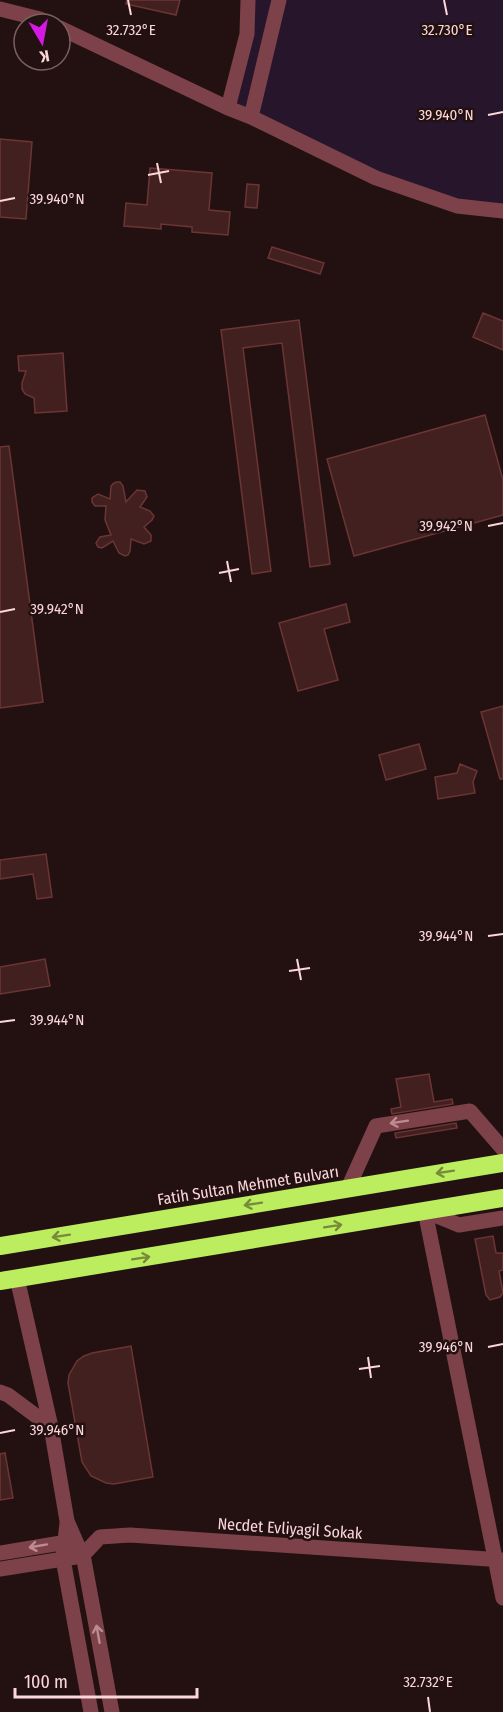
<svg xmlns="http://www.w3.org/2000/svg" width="503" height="1712" font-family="'Fira Sans Condensed',sans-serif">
  <rect width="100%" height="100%" fill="#231111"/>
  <path fill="#27152c" d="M248 0H503V211L457 206 228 108Z"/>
  <path fill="#42201f" stroke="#6b3534" stroke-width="1.5" d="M127 0H180L176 15 126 4Z
    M0 139 32 142 26 219 0 217Z
    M150 168 212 173 209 210 230 212 228 235 192 232V227L161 224V229L124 226 126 203 147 205Z
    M247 184 259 185 257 208 245 207Z
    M272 247 324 263 320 274 268 258Z
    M483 313 503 321V350L473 337Z
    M299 320 330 564 310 567 282 343 243 348 271 571 252 574 221 330Z
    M63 353 67 411 35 413 34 398 25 394 22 389V383L26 371H19L18 356Z
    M485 415 503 480V515L354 556 327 459Z
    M9 446 43 702 0 708V447Z
    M117 482H120L123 486 126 502 137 490 145 491 147 497 140 507 150 511 154 516 152 520 144 527 151 535V541L144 544 131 539 130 551 128 555 125 556 119 553 113 541 102 548 98 547 96 543 100 537 111 535 105 520 106 506H95L92 502V498L98 494 110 499 111 486 114 483Z
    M346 604 350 622 324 629 338 680 298 691 279 623Z
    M503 706V779H500L481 712Z
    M419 744 426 769 386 780 379 755Z
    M460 764 477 771 473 782 475 793 438 799 435 777 457 773Z
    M46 854 52 897 37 899 33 874 0 879V860Z
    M45 959 50 986 0 994V967Z
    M429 1074 434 1102 452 1099 453 1104 392 1114 391 1109 401 1107 396 1079Z
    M456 1123 457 1128 396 1138 395 1133Z
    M493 1236 496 1253H503V1270L499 1271 503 1293 500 1297 490 1300 486 1295 475 1239Z
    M131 1346 153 1477 114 1484 106 1483 91 1476 82 1462 68 1383 69 1375 77 1361 84 1356 92 1353Z
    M5 1453 13 1498 0 1500V1454Z"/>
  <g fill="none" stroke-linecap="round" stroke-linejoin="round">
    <path stroke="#7d4149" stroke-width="15" d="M0 9 40 19 51 24
      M60 28 228 108 251 117 376 178 457 206 503 211
      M228 108 247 34 248 0
      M251 117 279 0
      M348 1188 376 1126 470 1111 503 1149
      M425 1211 503 1598
      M425 1211 459 1225 503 1218
      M17 1278 51 1427 67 1521 84 1560 112 1712
      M0 1392 8 1395 51 1427
      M67 1523 63 1559 91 1712
      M0 1553 73 1541
      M0 1569 82 1556 100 1537 130 1535 503 1560"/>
    <path stroke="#bced5f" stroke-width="18" d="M0 1246 503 1163
      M0 1281 503 1198"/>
  </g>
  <defs><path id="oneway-shaft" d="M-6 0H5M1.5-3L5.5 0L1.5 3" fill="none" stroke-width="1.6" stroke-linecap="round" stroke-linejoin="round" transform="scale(1.5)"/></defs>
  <g stroke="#bc8c91">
    <use href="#oneway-shaft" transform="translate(399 1122) rotate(171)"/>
    <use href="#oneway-shaft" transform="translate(38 1546) rotate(170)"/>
    <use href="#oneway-shaft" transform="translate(98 1634) rotate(-100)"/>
  </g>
  <g stroke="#778a3c">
    <use href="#oneway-shaft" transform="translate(445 1172) rotate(171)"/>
    <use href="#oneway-shaft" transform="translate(253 1204) rotate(171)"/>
    <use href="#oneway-shaft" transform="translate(333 1226) rotate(-9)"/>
    <use href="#oneway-shaft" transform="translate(61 1236) rotate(171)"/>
    <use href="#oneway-shaft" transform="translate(141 1258) rotate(-9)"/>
  </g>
  <path fill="none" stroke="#fbd7d9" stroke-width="2" d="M128 0 131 15M444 0 447 15M488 115 503 112M157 163 161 183M148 175 169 171M0 201 15 198M488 526 503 523M227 561 231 582M219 573 239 569M0 612 15 609M488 936 503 934M297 959 301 980M289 971 310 968M0 1022 15 1020M488 1347 503 1344M368 1357 371 1378M359 1369 380 1366M0 1433 15 1430M428 1697 430 1712"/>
  <g text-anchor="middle" stroke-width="5" stroke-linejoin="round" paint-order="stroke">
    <g font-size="16" fill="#fbd7d9" stroke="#231111">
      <text transform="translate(248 1185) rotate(-9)" y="6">Fatih Sultan Mehmet Bulvarı</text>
      <text transform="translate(290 1528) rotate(4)" y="6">Necdet Evliyagil Sokak</text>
    </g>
  </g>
  <g font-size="15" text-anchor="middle" fill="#fbd7d9" stroke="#231111" stroke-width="5" stroke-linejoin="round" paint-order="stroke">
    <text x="131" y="35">32.732°E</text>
    <text x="447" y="35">32.730°E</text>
    <text x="446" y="120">39.940°N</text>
    <text x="57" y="204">39.940°N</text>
    <text x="446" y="531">39.942°N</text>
    <text x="57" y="614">39.942°N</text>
    <text x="446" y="941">39.944°N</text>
    <text x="57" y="1025">39.944°N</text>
    <text x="446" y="1352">39.946°N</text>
    <text x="57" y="1435">39.946°N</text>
    <text x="428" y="1687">32.732°E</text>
  </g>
  <g transform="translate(42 42) rotate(170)"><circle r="28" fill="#231111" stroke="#796061" stroke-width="1.5"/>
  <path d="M0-4.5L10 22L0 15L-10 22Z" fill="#d519e4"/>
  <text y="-9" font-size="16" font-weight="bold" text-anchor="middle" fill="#fbd7d9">K</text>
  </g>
  <path d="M15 1688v9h182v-9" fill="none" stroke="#fbd7d9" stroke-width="3"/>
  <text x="24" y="1688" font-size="18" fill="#fbd7d9" stroke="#231111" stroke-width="4.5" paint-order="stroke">100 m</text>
</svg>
